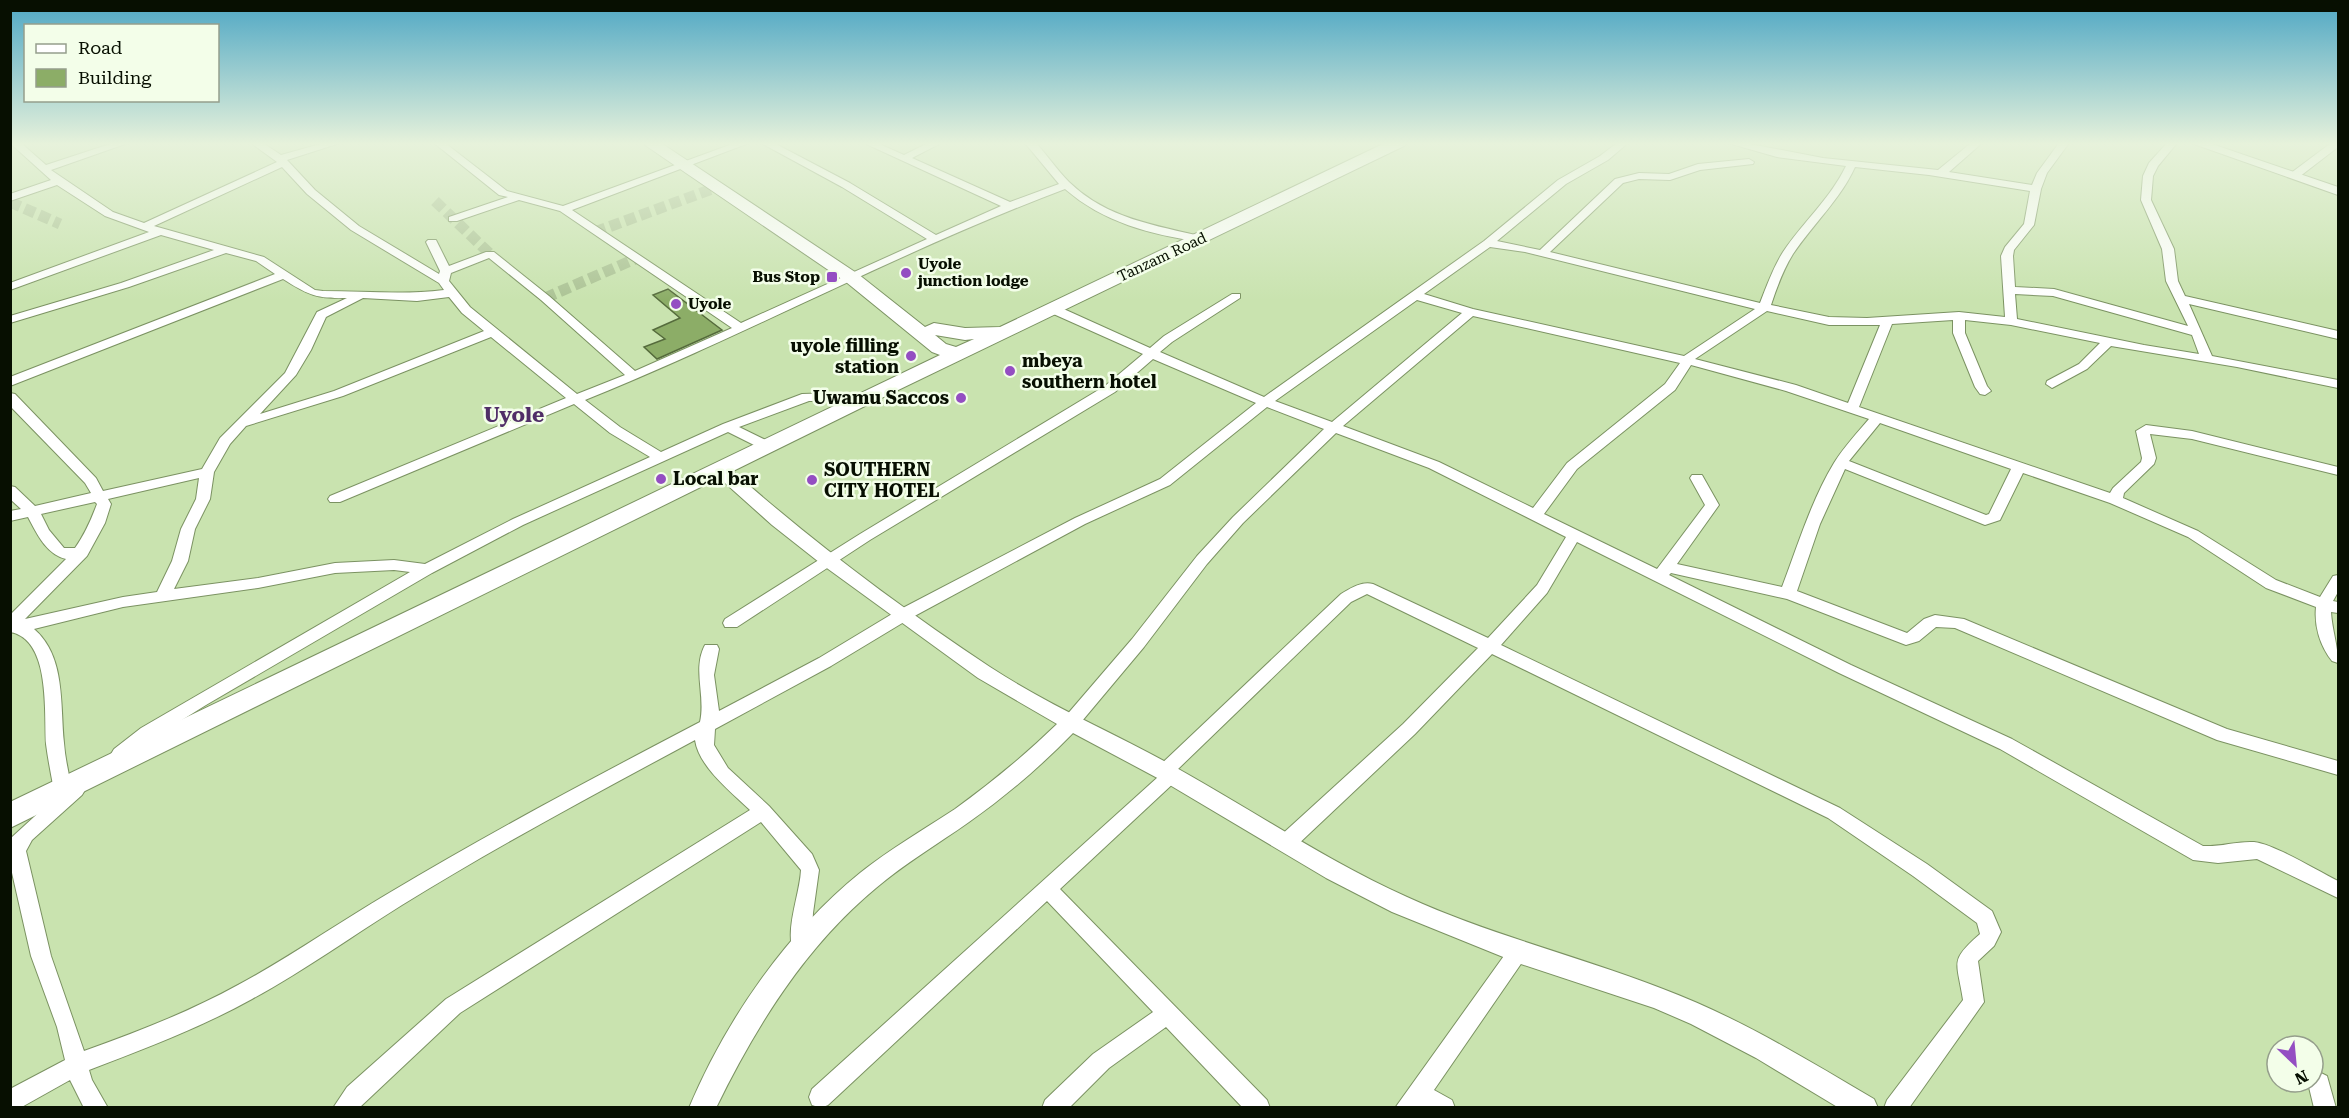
<svg xmlns="http://www.w3.org/2000/svg" width="2349" height="1118" font-family="'Roboto Serif',serif">
  <rect width="100%" height="100%" fill="#c9e3af"/>
  <path fill="#8cad67" stroke="#556b3c" stroke-width="1.5" d="M668 289 722 330 657 359 644 347 665 339 653 330 680 318 653 295Z"/>
  <g fill="none" stroke-linecap="round" stroke-linejoin="round">
    <path stroke="#acc395" stroke-width="11" stroke-dasharray="11 5" stroke-linecap="butt" d="M435 201 490 254
      M10 202 60 224
      M595 232 715 188
      M545 298 635 259"/>
    <g stroke="#7b9262" stroke-width="2">
      <path id="minor" d="M10 143H21L46 165 113 143H128L51 170 113 212 144 223 277 162 251 143H263L281 155 324 143H340L287 160 315 190 359 226 439 274 440 271 426 242 428 240H436L449 266 486 252H494L549 296 635 371 732 328 560 211 519 200 457 221H449V217L508 197 499 195 434 143H445L507 191 563 206 735 143H749L572 210 741 323 927 239 842 187 761 143H774L850 183 936 235 1001 206 864 143H877L904 155 928 143H941L912 158 1010 202 1059 184 1025 143H1036C1047 155 1057 170 1069 182 1107 219 1155 225 1204 237L1205 239 1200 242C1150 234 1104 223 1065 189 900 251 747 335 585 400L620 427 661 452 723 424 802 394 835 393 863 399 865 402 858 406 835 401H809L739 427 774 444 776 447 774 450H764L728 432 523 525 432 573 206 705 153 738 126 759 120 761 114 759 111 754 114 749 141 728 410 572 394 570 335 573 258 588 123 607 34 629C66 656 60 706 64 743 65 757 68 771 71 784L76 783 82 785 85 790 82 795 32 840 26 851 51 956 84 1051C137 1032 189 1012 238 985 290 957 338 923 389 893 491 832 595 777 700 722 706 696 692 669 705 645H717L719 649 714 675 719 711 819 658 897 611 1075 518 1160 479 1256 403 1153 359 1115 392 870 540 737 627H725L723 623 725 619 860 534 1105 386 1143 354 1049 312V306H1057L1150 348 1164 336 1232 294H1240V298L1172 342 1160 352 1264 397 1484 241 1558 180 1600 156 1617 143H1628L1608 160 1566 184 1497 241 1540 250 1615 179 1639 173 1669 174 1698 164 1749 159 1754 162 1753 164 1700 170 1670 180 1639 179 1623 183 1550 252 1760 303C1767 285 1773 268 1783 252 1803 222 1830 199 1846 166L1777 157 1728 143H1745L1823 158 1938 170 1971 143H1982L1949 172 2032 185 2037 173 2059 143H2069L2047 173 2041 189 2034 225 2014 250 2013 256 2015 287 2054 289 2188 326 2166 281 2162 249 2141 200 2143 176 2149 163 2167 143H2177L2158 166 2153 176 2151 200 2174 249 2178 281 2185 296 2338 331V339L2189 304 2212 356 2338 380V388L2237 367 2111 346 2087 369 2052 388 2046 384 2047 381 2079 364 2100 343 2011 325 1965 320V333L1987 386 1991 391 1985 395 1980 394 1975 387 1953 333V320L1892 324 1859 407 2110 493 2113 488 2141 462 2142 458 2136 431 2146 425 2192 431 2338 467V475L2192 439 2150 434 2156 458 2154 464 2124 493 2123 498 2198 531 2276 580 2320 597 2333 576 2338 575V592L2333 601 2338 602V613L2331 612C2332 630 2338 645 2338 663L2332 661C2320 646 2314 626 2316 607L2266 588 2188 537 2110 503 2023 473 2000 520 1985 525 1845 469 1820 524 1797 591 1907 633 1924 619 1935 615 1964 619 2227 729 2338 761V775L2217 740 1955 628 1936 627 1919 641 1906 645 1787 599 1671 573 1669 575 1851 665 2012 739 2203 846C2220 847 2237 841 2254 842 2274 844 2318 871 2338 881V898L2257 859 2218 863 2193 860 2000 749 1839 673 1577 542 1547 593 1501 645 1840 808 1927 864 1992 911 2001 932 1994 946 1978 961 1984 1002 1909 1108H1884L1887 1100 1963 1000C1957 961 1949 961 1980 934L1977 923 1913 876 1828 818 1492 654 1415 734 1293 849 1286 851 1279 849 1277 843 1279 837 1403 724 1478 648 1367 594 1351 602 1177 770 1180 775 1177 780 1060 889 1267 1100 1270 1108H1243L1166 1027 1109 1068 1069 1108H1042L1045 1100 1093 1054 1153 1012 1047 901 828 1105 821 1108 812 1105 809 1097 812 1089 1158 777 1155 772 1158 767 1341 594C1351 588 1362 581 1373 584L1488 638 1537 585 1566 537 1429 468 1336 433 1243 523 1207 564 1144 647 1077 727 1071 729 1065 727 1062 722 1065 717 1132 639 1197 556 1233 517 1324 429 1267 407 1170 485 1085 524 909 619 831 666 715 729 714 745 728 768 769 806 812 854 819 870 813 913 811 947 808 953 801 956 794 953C784 931 800 894 801 870L761 822 460 1013 359 1108H333L347 1087 446 999 750 810C731 792 699 767 695 740 597 793 497 846 402 905 352 936 304 971 252 999 200 1028 144 1049 89 1070L92 1080 108 1108H84L70 1080 20 1108H10V1089L65 1060 57 1027 31 956 10 864 11 838 58 795 54 790C51 775 48 759 46 744 44 713 51 639 10 632V615L66 559C46 554 37 534 28 517L10 521V511L21 509 10 499V486L15 487 35 506 91 493 85 483 10 406V393L15 394 96 478 103 491 202 469 220 438 285 373 317 312 347 298C317 299 308 295 283 279L10 386V377L275 274 256 261 226 253 129 287 10 323V316L121 283 214 250 161 235 10 290V283L149 232 105 216 57 185 10 201V194L51 180ZM282 167 307 194 351 230 439 283 444 290C405 295 363 291 323 291L315 290 264 257 154 226ZM1855 167 1929 175 2030 191 2024 224 2005 247 2001 256 2005 317 1959 312 1867 318 1829 317 1771 305C1777 287 1783 270 1793 254 1813 224 1840 200 1855 167ZM1490 247 1525 252 1755 309 1684 356 1473 309 1424 294ZM489 258 541 300 625 375 577 394 470 307 449 281 451 273ZM2015 294 2053 296 2192 335 2199 354 2144 345 2017 319ZM449 297 462 313 484 331 334 391 260 414 296 375 311 350 326 317 363 298 417 301ZM1417 300 1462 313 1332 422 1275 401ZM1767 311 1829 325H1880L1848 403 1796 385 1695 359ZM1473 316 1680 363 1665 384 1567 463 1533 508 1439 462 1343 426ZM491 337 566 398 330 496 328 499 330 502H340L574 404 610 433 650 457 513 519 425 564 394 560 335 563 258 578 174 589 188 561 195 529 210 499 214 472 230 444 246 426 343 396ZM1691 365 1786 391 1869 419C1857 433 1844 447 1834 463 1811 501 1798 545 1782 587L1677 564 1719 505 1702 475H1692L1690 478 1705 505 1657 569 1544 514 1577 469 1675 390ZM1880 423 2011 469 1989 514 1986 515 1849 461ZM199 478 196 499 181 529 172 561 157 592 123 597 25 619 87 556 105 523 111 504 108 499ZM95 502 97 504C91 520 85 534 75 548H64L49 530 41 514Z
        M2331 143H2338V147L2299 177H2291V173Z
        M1518 943 1525 946 1528 952 1525 958 1434 1090 1452 1100 1455 1108H1395L1511 946Z
        M2319 1072 2327 1076 2336 1108H2314L2308 1083 2313 1082V1075Z"/>
    </g>
    <g stroke="#7b9262" stroke-width="2">
      <path id="tertiary" d="M2191 143H2209L2338 187V195Z
        M721 465 727 466C809 539 898 606 990 667 1051 707 1119 735 1182 771 1257 813 1329 862 1407 897 1490 935 1579 956 1663 989 1738 1017 1806 1059 1874 1099L1878 1108H1839L1756 1058 1691 1024 1654 1008 1518 963 1392 912 1326 878 1163 781 1073 733C1041 766 1006 796 969 822 938 844 905 863 876 888 805 947 756 1026 716 1108H689C726 1020 786 933 860 873 890 849 923 830 955 809 991 783 1025 755 1057 724L978 678 824 566 772 525 715 474 713 470 715 466Z"/>
    </g>
    <g stroke="#7b9262" stroke-width="2">
      <path id="trunk" d="M642 143H661L858 274 925 327 934 323 965 328 1000 327 1385 143H1406L1404 146 865 406 10 828V802L940 355 932 352 846 282ZM935 335 965 340 974 339 956 347 946 344Z"/>
    </g>
    <use href="#minor" fill="#fff" fill-rule="evenodd"/>
    <use href="#tertiary" fill="#fff" fill-rule="evenodd"/>
    <use href="#trunk" fill="#fff" fill-rule="evenodd"/>
  </g>
  <linearGradient id="sky" x2="0" y2="1"><stop stop-color="#4ea7c4"/><stop offset="0.48" stop-color="#e7f2db"/><stop offset="1" stop-color="#e7f2db" stop-opacity="0"/></linearGradient>
  <rect width="2349" height="300" fill="url(#sky)"/>
  <g fill="#944ec2" stroke="#f3fee9" stroke-width="2">
    <circle cx="906" cy="273" r="6"/>
    <rect x="826" y="271" width="12" height="12" rx="3"/>
    <circle cx="676" cy="304" r="6"/>
    <circle cx="911" cy="356" r="6"/>
    <circle cx="1010" cy="371" r="6"/>
    <circle cx="961" cy="398" r="6"/>
    <circle cx="661" cy="479" r="6"/>
    <circle cx="812" cy="480" r="6"/>
  </g>
  <g text-anchor="middle" stroke-width="5" stroke-linejoin="round" paint-order="stroke">
    <g font-size="15" fill="#070f01" stroke="#f3fee9">
      <text transform="translate(1162 257) rotate(-25)" y="5">Tanzam Road</text>
    </g>
    <g font-size="15" font-weight="bold" fill="#070f01" stroke="#f3fee9" text-anchor="start">
      <text x="918" y="269">Uyole<tspan x="918" dy="17">junction lodge</tspan></text>
      <text x="820" y="282" text-anchor="end">Bus Stop</text>
      <text x="688" y="309">Uyole</text>
    </g>
    <g font-size="18" font-weight="bold" fill="#070f01" stroke="#f3fee9" text-anchor="start">
      <text x="899" y="352" text-anchor="end">uyole filling<tspan x="899" dy="21">station</tspan></text>
      <text x="1022" y="367">mbeya<tspan x="1022" dy="21">southern hotel</tspan></text>
      <text x="949" y="404" text-anchor="end">Uwamu Saccos</text>
      <text x="824" y="476">SOUTHERN<tspan x="824" dy="21">CITY HOTEL</tspan></text>
      <text x="673" y="485">Local bar</text>
    </g>
    <g font-size="21" font-weight="bold" fill="#502e67" stroke="#f3fee9">
      <text x="514" y="422">Uyole</text>
    </g>
  </g>
  <rect width="2349" height="1118" fill="none" stroke="#070f01" stroke-width="24"/>
  <rect x="24" y="24" width="195" height="78" fill="#f3fee9" stroke="#959e8c" stroke-width="1.5"/>
  <rect x="36" y="44" width="30" height="9" fill="#ffffff" stroke="#959e8c" stroke-width="1.5"/>
  <text x="78" y="54" font-size="18" fill="#070f01">Road</text>
  <rect x="36" y="69" width="30" height="18" fill="#8cad67" stroke="#959e8c" stroke-width="1.5"/>
  <text x="78" y="84" font-size="18" fill="#070f01">Building</text>
  <g transform="translate(2295 1064) rotate(154)"><circle r="28" fill="#f3fee9" stroke="#959e8c" stroke-width="1.5"/>
  <path d="M0-4.5L10 22L0 15L-10 22Z" fill="#944ec2"/>
  <text y="-9" font-size="16" font-weight="bold" text-anchor="middle" fill="#070f01">N</text>
  </g>
</svg>
